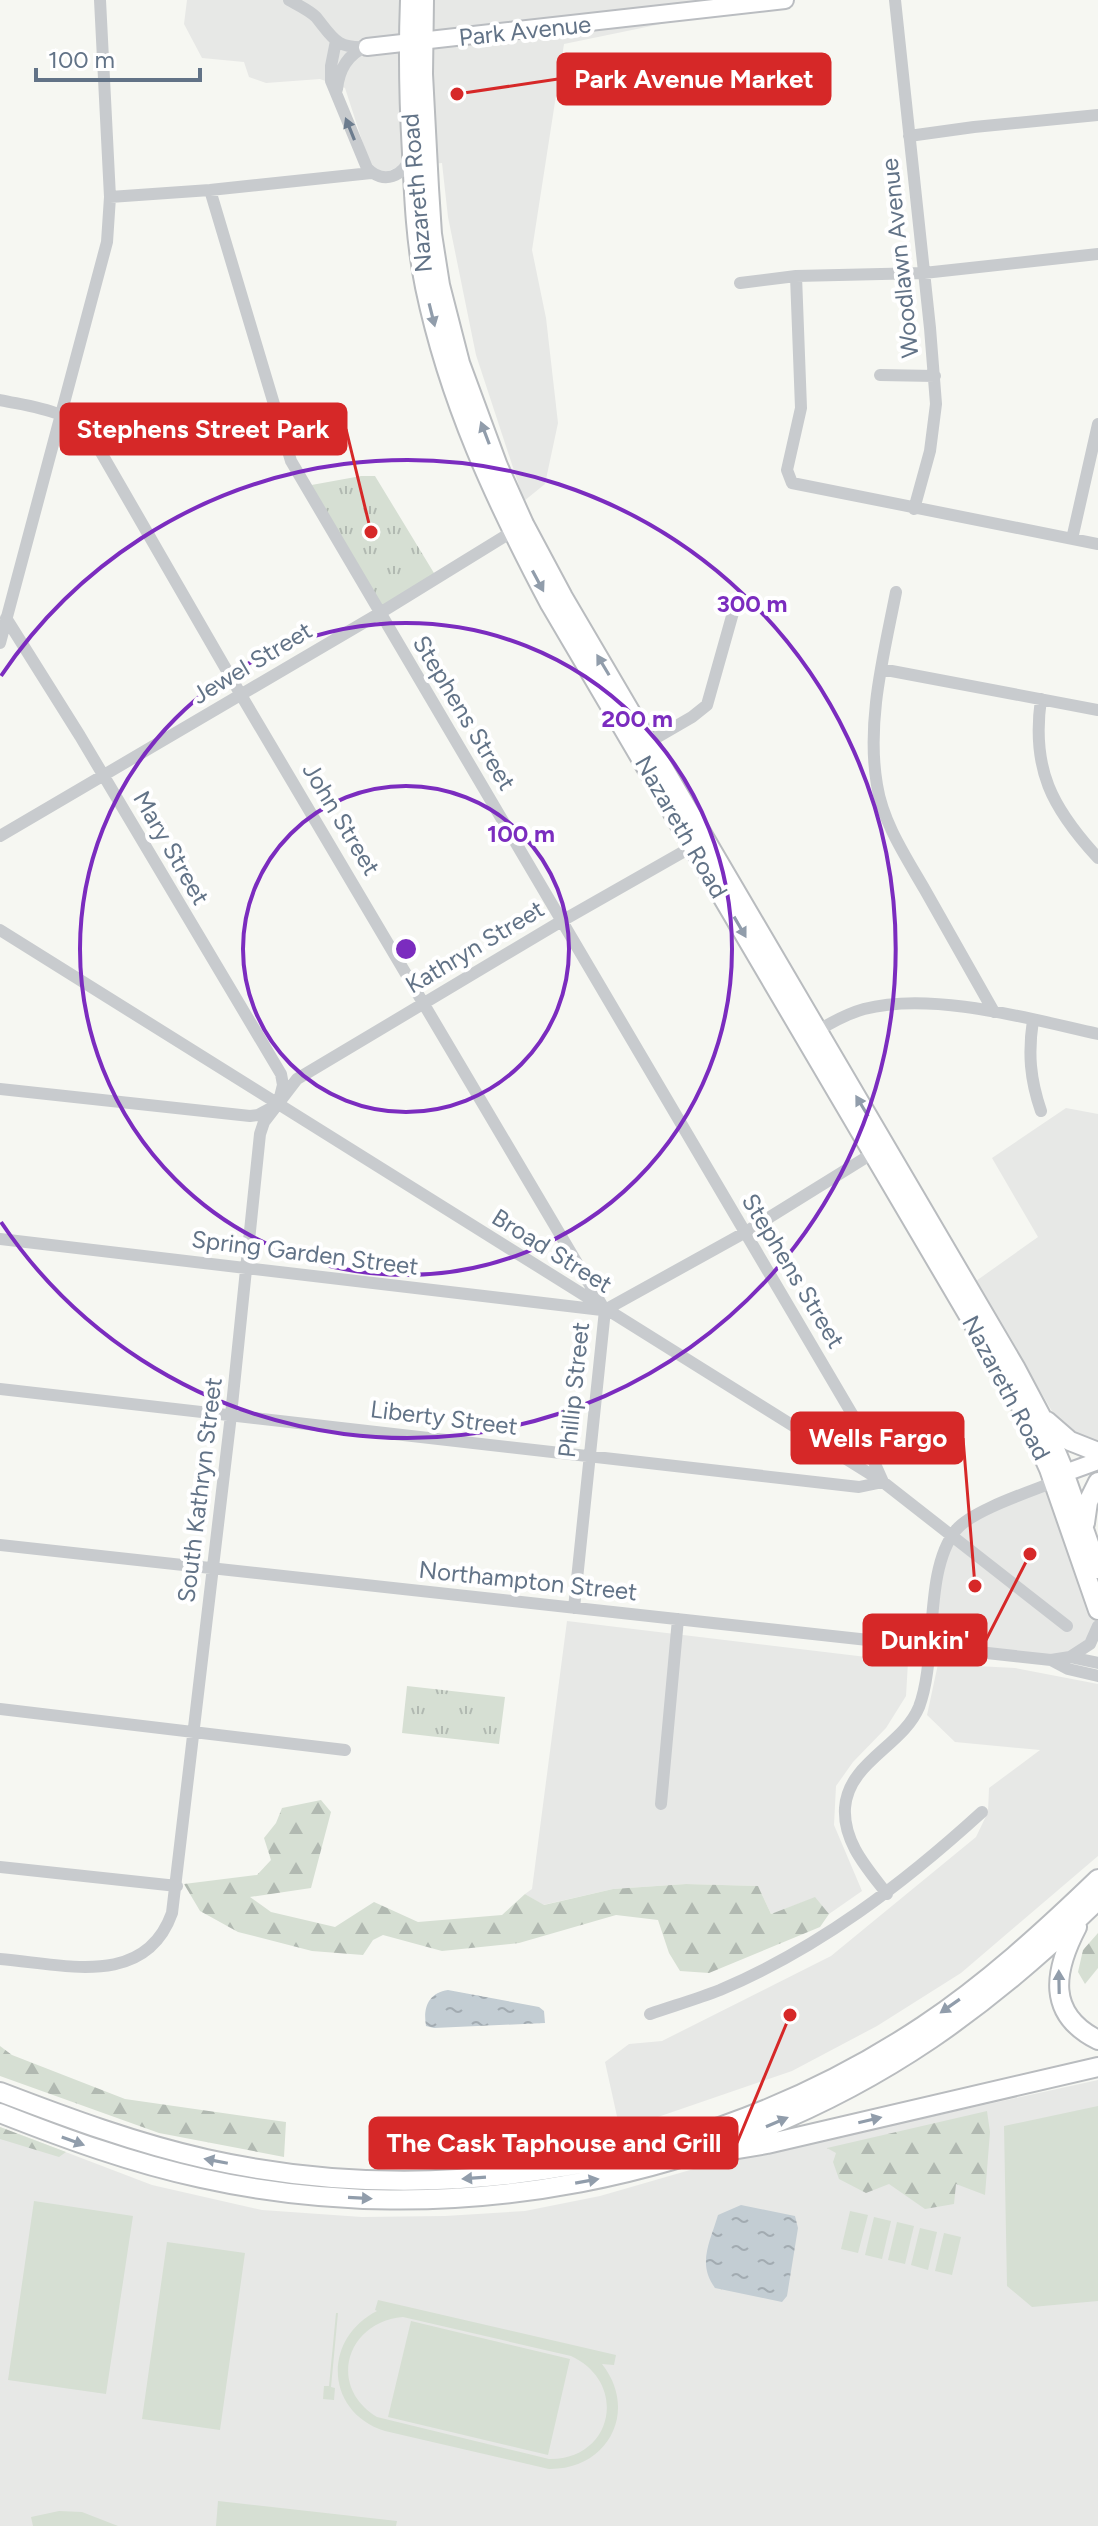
<svg xmlns="http://www.w3.org/2000/svg" width="1098" height="2526" font-family="Figtree,sans-serif">
  <defs>
    <pattern id="forest-firs" width="22" height="20" patternUnits="userSpaceOnUse" patternTransform="scale(2)"><rect width="22" height="20" fill="#d6dfd3"/><path d="M5 1l3.5 6h-7zM16 11l3.5 6h-7z" fill="#b1b9b1"/></pattern>
    <pattern id="park-tufts" width="24" height="20" patternUnits="userSpaceOnUse" patternTransform="scale(2)"><rect width="24" height="20" fill="#d6dfd3"/><path d="M3 7l-1-3M5 7V3M7 7l1-3M15 17l-1-3M17 17v-4M19 17l1-3" fill="none" stroke="#b1b9b1"/></pattern>
    <pattern id="water-ripples" width="26" height="14" patternUnits="userSpaceOnUse" patternTransform="scale(2)"><rect width="26" height="14" fill="#c3cdd3"/><path d="M2 4q2-2 4 0t4 0M15 11q2-2 4 0t4 0" fill="none" stroke="#a2abb1"/></pattern>
  </defs>
  <rect width="100%" height="100%" fill="#f6f7f2"/>
  <path fill="#e7e8e6" d="M187 0H777L564 44 532 250 546 318 558 423 545 484 524 501 476 355 448 217 442 163 398 167 383 173 370 165 345 88 320 79 266 83 249 77 244 62 202 58 184 24Z
    M1066 1108 1098 1114V1441L1084 1438 1060 1425 976 1281 1038 1237 992 1158Z
    M1054 1482 1098 1610V1626L1070 1657 930 1646 938 1578 955 1531Z
    M567 1621 908 1662 906 1696 886 1728 853 1762 836 1786 834 1825 862 1891 829 1914 814 1898 771 1914 758 1886 686 1884 613 1889 543 1905 525 1894 532 1889Z
    M938 1664 1015 1668 1098 1684V1856L961 1973 877 2026 792 2071 620 2130 605 2062 629 2044 662 2041 831 1956 976 1837 988 1812 989 1788 1040 1750 955 1742 927 1715Z
    M1098 2080V2526H0V2127L152 2185 262 2210 362 2217 445 2216 525 2211 600 2196 697 2168Z"/>
  <path fill="#d6dfd3" fill-rule="evenodd" d="M1098 2106V2301L1032 2307 1007 2286 1004 2126Z
    M34 2201 133 2216 106 2394 8 2380Z
    M850 2211 868 2215 858 2253 841 2249Z
    M874 2217 891 2221 882 2259 865 2255Z
    M897 2222 914 2226 905 2264 888 2260Z
    M920 2228 937 2232 928 2270 911 2265Z
    M944 2233 961 2237 952 2275 935 2271Z
    M167 2242 245 2253 220 2430 142 2419Z
    M378 2300 616 2355 614 2365 602 2364C639 2411 608 2470 549 2469L385 2431C325 2412 322 2339 377 2311L375 2310ZM403 2317 571 2356C629 2383 613 2460 549 2459L377 2417C327 2387 346 2322 403 2317Z
    M336 2313H338L331 2387 335 2388 334 2400 323 2399 324 2386H329Z
    M411 2321 570 2359 548 2455 388 2417Z
    M218 2501 397 2521 396 2526H216Z
    M59 2511 82 2512 118 2526H33L31 2517Z"/>
  <path fill="url(#forest-firs)" d="M321 1800 331 1812 311 1888 250 1897 271 1912 335 1927 374 1902 418 1922 502 1915 525 1894 544 1905 613 1889 686 1884 758 1886 771 1914 815 1897 829 1914 820 1927 709 1973 680 1971 669 1953 658 1920 616 1915 519 1943 442 1951 383 1935 373 1940 363 1955 312 1951 238 1932 200 1911 184 1884 257 1875 271 1860 264 1838 276 1823 282 1808Z
    M1098 1933V1968L1085 1984 1078 1972 1083 1950Z
    M0 2046 12 2055 125 2099 286 2122 284 2157 159 2133 0 2076Z
    M987 2111 990 2132 985 2195 956 2184 954 2204 925 2209 889 2184 866 2193 839 2179 833 2162 836 2153 827 2148Z
    M0 2127 66 2152 59 2157 0 2139Z"/>
  <path fill="url(#park-tufts)" d="M361 476H375L437 578 380 613 306 486Z
    M407 1686 505 1697 499 1744 402 1733Z"/>
  <path fill="url(#water-ripples)" d="M448 1990 539 2007 544 2011 545 2023 434 2028 426 2026C423 2008 428 1993 448 1990Z
    M741 2205 795 2216 798 2228 787 2296 782 2302 715 2288C697 2264 710 2242 718 2215Z"/>
  <g fill="none" stroke-linecap="round" stroke-linejoin="round">
    <g stroke="#babdc1" stroke-width="20">
      <path id="major" d="M367 47 785 0
        M1056 1480 1065 1473 1098 1461"/>
    </g>
    <g stroke="#b9bcbf" stroke-width="22">
      <path id="highway" d="M410 0C408 51 409 102 412 153 414 198 416 243 425 287 449 402 495 500 550 604L1017 1398 1049 1469 1098 1610
        M424 0 423 74 429 188 432 234 440 285 460 363 498 466 524 524 563 597 1015 1367 1041 1416 1065 1473
        M1047 1421 1070 1441 1098 1452
        M1067 1481 1098 1569
        M1085 1523 1088 1502 1098 1482
        M1077 1927C1054 1971 1046 2014 1098 2040
        M0 2092C68 2118 135 2143 206 2159 450 2213 715 2164 923 2026 987 1983 1043 1932 1098 1879
        M0 2113C66 2139 132 2163 201 2178 449 2233 721 2181 931 2039 991 1998 1046 1951 1098 1900
        M726 2151 767 2144 1098 2067"/>
    </g>
    <path stroke="#c8cbce" stroke-width="12" d="M289 0C298 5 309 10 316 17 333 38 336 49 367 47
      M895 0 930 328 936 404 930 451 914 509
      M336 41 331 66V81L367 168C383 185 404 177 411 155
      M337 89C339 70 347 55 365 47
      M909 136 974 127 1098 115
      M110 197 210 190 371 173
      M796 276 801 408 787 470 792 483 1098 544
      M740 283 796 276 924 273 1098 254
      M880 375 935 376
      M0 400C38 408 68 409 95 442L241 695 603 1307
      M1072 539 1098 424
      M896 592C884 654 866 721 877 785 883 823 906 857 925 890 948 930 971 971 994 1012
      M6 618 80 736 281 1074 283 1085 280 1097
      M0 643 107 242 110 197 100 0
      M881 669 1098 710
      M1041 699C1031 769 1052 808 1098 858
      M642 746 692 717 707 705 736 602
      M0 836 380 613 518 528
      M0 930 883 1482 1067 1626
      M1033 1020C1028 1053 1030 1079 1041 1111
      M814 1033C830 1023 846 1014 864 1009 932 991 1030 1019 1098 1034
      M0 1089 250 1116 258 1115 271 1108
      M0 1239 602 1310
      M605 1310 744 1233 878 1150
      M0 1389 859 1487 883 1482 855 1419 291 461 210 190
      M0 1545 1051 1660 1070 1657 1098 1663
      M574 1608 605 1310
      M1070 1657 1090 1644 1098 1626
      M1051 1660 1068 1669 1098 1676
      M0 1709 345 1750
      M661 1804 678 1619
      M0 1867 177 1886
      M887 1894C867 1868 843 1842 845 1808 848 1762 903 1746 919 1707 938 1657 923 1571 956 1530 971 1511 1029 1492 1054 1482
      M0 1959C63 1964 145 1989 172 1913L231 1415 260 1134 264 1122 297 1079 560 922 697 844
      M650 2014C673 2006 697 1999 720 1990 819 1948 903 1884 982 1812"/>
    <use href="#major" stroke="#fff" stroke-width="16"/>
    <use href="#highway" stroke="#fff" stroke-width="18"/>
  </g>
  <defs><path id="oneway-solid" d="M-6-.8H1V-3.2L6.5 0L1 3.2V.8H-6Z" transform="scale(2)"/></defs>
  <use fill="#6c7c8e" href="#oneway-solid" transform="translate(350 129) rotate(-112)"/>
  <g fill="#919dab">
    <use href="#oneway-solid" transform="translate(432 315) rotate(76)"/>
    <use href="#oneway-solid" transform="translate(485 433) rotate(-111)"/>
    <use href="#oneway-solid" transform="translate(538 581) rotate(62)"/>
    <use href="#oneway-solid" transform="translate(603 665) rotate(-121)"/>
    <use href="#oneway-solid" transform="translate(740 927) rotate(60)"/>
    <use href="#oneway-solid" transform="translate(862 1106) rotate(-121)"/>
    <use href="#oneway-solid" transform="translate(1059 1982) rotate(-91)"/>
    <use href="#oneway-solid" transform="translate(950 2006) rotate(145)"/>
    <use href="#oneway-solid" transform="translate(870 2120) rotate(-13)"/>
    <use href="#oneway-solid" transform="translate(777 2122) rotate(-23)"/>
    <use href="#oneway-solid" transform="translate(73 2141) rotate(20)"/>
    <use href="#oneway-solid" transform="translate(216 2161) rotate(-169)"/>
    <use href="#oneway-solid" transform="translate(474 2178) rotate(176)"/>
    <use href="#oneway-solid" transform="translate(587 2181) rotate(-10)"/>
    <use href="#oneway-solid" transform="translate(360 2198) rotate(3)"/>
  </g>
  <g fill="none" stroke="#7b2cbf" stroke-width="4">
    <circle cx="406" cy="949" r="163"/>
    <circle cx="406" cy="949" r="326"/>
    <path d="M1 676A489 489 0 1 1 1 1222"/>
  </g>
  <g text-anchor="middle" stroke-width="8" stroke-linejoin="round" paint-order="stroke">
    <g font-size="24" fill="#627387" stroke="#fff">
      <text transform="translate(525 31) rotate(-6)" y="8">Park Avenue</text>
      <text transform="translate(417 193) rotate(-95)" y="8">Nazareth Road</text>
      <text transform="translate(900 258) rotate(-96)" y="8">Woodlawn Avenue</text>
      <text transform="translate(252 663) rotate(-31)" y="8">Jewel Street</text>
      <text transform="translate(464 713) rotate(59)" y="8">Stephens Street</text>
      <text transform="translate(341 819) rotate(59)" y="8">John Street</text>
      <text transform="translate(681 827) rotate(60)" y="8">Nazareth Road</text>
      <text transform="translate(171 848) rotate(60)" y="8">Mary Street</text>
      <text transform="translate(475 947) rotate(-31)" y="8">Kathryn Street</text>
      <text transform="translate(552 1251) rotate(32)" y="8">Broad Street</text>
      <text transform="translate(305 1253) rotate(7)" y="8">Spring Garden Street</text>
      <text transform="translate(793 1271) rotate(59)" y="8">Stephens Street</text>
      <text transform="translate(1006 1388) rotate(62)" y="8">Nazareth Road</text>
      <text transform="translate(574 1390) rotate(-84)" y="8">Phillip Street</text>
      <text transform="translate(444 1418) rotate(7)" y="8">Liberty Street</text>
      <text transform="translate(200 1490) rotate(-83)" y="8">South Kathryn Street</text>
      <text transform="translate(528 1581) rotate(6)" y="8">Northampton Street</text>
    </g>
  </g>
  <circle cx="406" cy="949" r="12" fill="#7b2cbf" stroke="#fff" stroke-width="4"/>
  <g font-size="24" text-anchor="middle" font-weight="bold" fill="#7b2cbf" stroke="#fff" stroke-width="8" stroke-linejoin="round" paint-order="stroke">
    <text x="752" y="612">300 m</text>
    <text x="637" y="727">200 m</text>
    <text x="521" y="842">100 m</text>
  </g>
  <path fill="none" stroke="#d62828" stroke-width="3" d="M457 94L558 79M371 532L346 429M975 1586L963 1438M1030 1554L986 1640M790 2015L737 2143"/>
  <g fill="#d62828" stroke="#fff" stroke-width="3">
    <circle cx="457" cy="94" r="8"/>
    <circle cx="371" cy="532" r="8"/>
    <circle cx="975" cy="1586" r="8"/>
    <circle cx="1030" cy="1554" r="8"/>
    <circle cx="790" cy="2015" r="8"/>
  </g>
  <g fill="#d62828" stroke="#d62828" stroke-width="3">
    <rect x="558" y="54" width="272" height="50" rx="8"/>
    <rect x="61" y="404" width="285" height="50" rx="8"/>
    <rect x="792" y="1413" width="171" height="50" rx="8"/>
    <rect x="864" y="1615" width="122" height="50" rx="8"/>
    <rect x="370" y="2118" width="367" height="50" rx="8"/>
  </g>
  <g font-size="26" text-anchor="middle" font-weight="bold" fill="#fff">
    <text x="694" y="88">Park Avenue Market</text>
    <text x="203" y="438">Stephens Street Park</text>
    <text x="878" y="1447">Wells Fargo</text>
    <text x="925" y="1649">Dunkin'</text>
    <text x="554" y="2152">The Cask Taphouse and Grill</text>
  </g>
  <path d="M36 68v12h164v-12" fill="none" stroke="#627387" stroke-width="4"/>
  <text x="48" y="68" font-size="24" fill="#627387" stroke="#ffffff" stroke-width="6" paint-order="stroke">100 m</text>
</svg>
